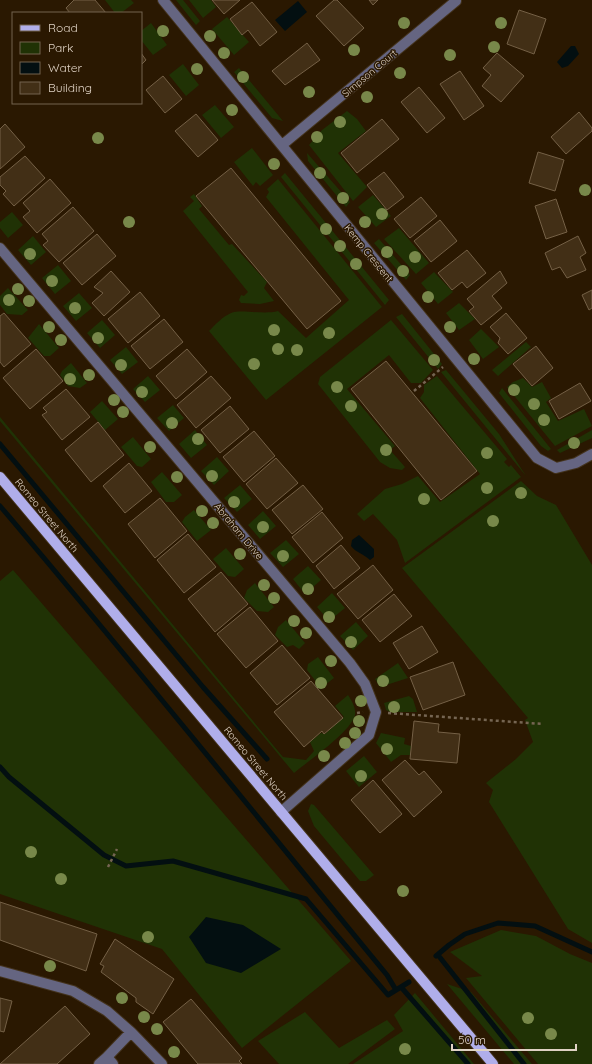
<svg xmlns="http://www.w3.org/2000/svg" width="592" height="1064" font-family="Quicksand,sans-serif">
  <rect width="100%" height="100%" fill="#2a1801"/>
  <path fill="#203205" d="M105 0H131L134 3 121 13H115Z
    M176 0H183L200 21 196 25Z
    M189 0H211L216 7 203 18Z
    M227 17 249 42 234 55 212 29Z
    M151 23 167 45 153 55 141 40V31Z
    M183 64 199 85 186 96 169 75Z
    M239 68 283 121 272 118 234 72Z
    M215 105 234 127 221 138 202 115Z
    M347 111 357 119 366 131 338 153 367 187 353 201 309 145 322 130Z
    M252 148 273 175 260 186 256 182 253 186 234 162Z
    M307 153 350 202 346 207 308 161Z
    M285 173 389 300 385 305 281 177Z
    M278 179 382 307 266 400 209 331C216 324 222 317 231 313 241 309 264 315 278 311L306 338 349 300 266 197 269 192 267 189Z
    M194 194 202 206 199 209 229 245 232 244 267 282 264 288 274 301 260 304 241 303 239 300 241 295 244 296 248 292 183 211 194 201 190 197Z
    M373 195 391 216 376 227 358 207Z
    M12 212 23 225 8 238 0 228V222Z
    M399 228 429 263 416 274 384 239Z
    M33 236 46 252 31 265 18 250Z
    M379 239 410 275 406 280 374 243Z
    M58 265 71 281 55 294 42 278Z
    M434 272 453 292 438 304 421 283Z
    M8 288 28 310 22 315 7 314 0 305V296Z
    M79 293 92 308 76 321 63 306Z
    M459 303 475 319 459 330 446 313Z
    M402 314 442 364 438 369 396 317Z
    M102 320 115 335 100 348 87 333Z
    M391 320 433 370 421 383H411L389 355 347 389 395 446 390 450 405 467 402 470 390 468 380 462 318 384 320 377Z
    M39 324 59 348 50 356H44L28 338Z
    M481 329 499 347 483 359 469 340Z
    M526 342 531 347 498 376 492 370Z
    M126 347 138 362 122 374 110 360Z
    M71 363 87 383 80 388 68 386 60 375 62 371Z
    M446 370 499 434 526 476 441 372Z
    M148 376 160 390 145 402 133 389Z
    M437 376 507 459 504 462 509 467 511 465 521 477 405 563 397 540 373 514 364 521 357 514 385 489 402 484 418 476 440 502 480 474 420 398 424 392V385Z
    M523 378 532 387 542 382 551 398 546 402 558 421 584 409 592 426 555 446 507 387 513 382Z
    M502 388 551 449 548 451 541 446 499 393Z
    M102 401 118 419 105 430 90 412Z
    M173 405 184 418 169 431 157 418Z
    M0 417 283 757 306 760 314 751 310 742 321 733 325 734 344 717 335 706 348 695C352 701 356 708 355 715 351 732 308 761 294 773L0 421Z
    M195 430 207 445 191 458 179 444Z
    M592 430V438L560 453 557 450Z
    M133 437 151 459 142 467 137 466 121 447Z
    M217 457 229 471 214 485 201 471Z
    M162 472 182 495 174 502H166L151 482Z
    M521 481 537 496 556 505 592 565V943L568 929 489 802 493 790 486 783 516 759 533 742 525 720 528 718 402 568Z
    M240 485 252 499 237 512 224 498Z
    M194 510 211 530 197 541 182 522 185 517Z
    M263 511 276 526 260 539 248 525Z
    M286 540 299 554 283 567 270 553Z
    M226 548 244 569 235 577 228 576 213 559Z
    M308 566 321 580 305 594 293 579Z
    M13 570 351 961 242 1048 162 949 0 894V581Z
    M255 583 274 607 268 612 257 611 244 598 247 590Z
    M332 593 345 608 329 621 317 607Z
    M286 620 305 643 299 649 293 645 287 647 275 635 278 627Z
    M356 622 368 636 353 650 340 636Z
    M318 657 334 678 321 688 307 670 308 664Z
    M398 663 408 678 380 687 375 679Z
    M409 696 413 699 417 712H390L386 710 384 703Z
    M381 733 405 738 404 744 411 746 410 755H401L391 762 376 743Z
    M364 756 377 772 359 787 346 771Z
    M311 804 314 805 374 875 366 881H360L314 826 308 811Z
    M501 930 536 936 570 954 592 963V1064H538L466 978 482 976 450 952Z
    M447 984 471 992 532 1064H514Z
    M415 993 474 1064H353L403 1031 394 1015Z
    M305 1012 339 1048 387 1020 395 1029 348 1064H279L258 1041Z"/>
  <path fill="#030f11" d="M298 1 307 12 285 31 275 20Z
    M571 46H575L579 54 568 66 562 68 557 62Z
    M359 535 374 549V557L370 560C364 554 355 552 351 546L352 540Z
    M206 917 243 925 281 949 241 973 206 963 189 937Z"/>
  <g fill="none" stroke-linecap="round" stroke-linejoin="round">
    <path stroke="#030f11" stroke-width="5" d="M0 444 203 687 267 759
      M0 506C131 660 258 818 387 975L396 990
      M0 767 9 777 104 855 126 866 173 861 306 899 388 995 409 982
      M438 955 524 1064
      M436 956 449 945 465 934 498 923 535 926 592 952
      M401 987 468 1064"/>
  </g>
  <path fill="#422f16" stroke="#746046" d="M74 0H95L106 13H70L66 8Z
    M212 0H240L224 14Z
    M334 0H337L364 28 344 46 316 16Z
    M369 0H378L373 5Z
    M252 2 277 32 260 46 248 30 242 35 230 19Z
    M519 10 546 19 534 54 507 44Z
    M307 43 320 60 285 85 272 71Z
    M141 53 146 60 141 65Z
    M497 53 524 76 501 102 482 86 491 75 483 68Z
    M460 71 484 106 464 120 440 84Z
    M163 76 182 99 165 113 146 90Z
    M419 87 445 118 427 133 401 102Z
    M579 112 592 128V131L566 154 551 137Z
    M196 114 218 140 198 157 175 131Z
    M382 119 399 139 357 173 341 153Z
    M5 124 25 147 0 169V129Z
    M538 152 564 160 555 191 529 183Z
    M25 156 45 178 14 206 3 194 6 191 0 185V177Z
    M231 168 341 301 307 329 196 196Z
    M384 172 404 197 387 210 367 185Z
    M50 179 71 203 37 233 23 217 30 211 23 203Z
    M421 197 437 216 410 238 394 219Z
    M556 199 567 232 546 239 535 206Z
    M73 207 94 231 59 262 43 245 48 241 42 234Z
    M440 220 457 241 431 262 414 241Z
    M97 234 116 256 82 285 63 263Z
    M578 236 586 253 580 257 586 270 567 278 560 267 552 270 545 253Z
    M467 250 486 273 467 288 462 282 452 290 438 273Z
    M111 271 130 292 104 316 92 303 103 293 94 287Z
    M500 271 507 283 492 296 502 308 481 325 469 311 474 307 467 299Z
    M592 290V308L589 310 582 295Z
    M140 292 160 316 128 343 108 319Z
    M4 313 31 344 4 367 0 362V316Z
    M506 313 527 338 508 354 498 343 500 338 490 327Z
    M164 319 183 342 150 369 131 346Z
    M536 346 553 368 532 386 513 364Z
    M36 349 63 381 30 409 3 378Z
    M187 349 207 372 176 399 156 376Z
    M386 361 477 471 441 500 351 389Z
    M211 376 231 398 196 428 177 405Z
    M580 383 591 401 559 419 549 401Z
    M66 389 90 417 62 440 42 415 47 412 43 408Z
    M230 406 249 429 220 453 201 430Z
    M98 422 124 455 91 482 65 450Z
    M254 431 275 456 244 482 223 457Z
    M276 458 298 483 267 509 246 484Z
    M129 463 152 491 125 513 103 486Z
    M303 485 323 509 292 534 272 510Z
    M160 498 187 531 155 558 128 524Z
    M322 512 343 538 313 563 292 537Z
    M188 534 216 567 184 593 157 560Z
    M341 545 360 568 334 589 316 566Z
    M373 565 393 590 358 619 337 594Z
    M221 572 248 604 215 632 188 599Z
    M394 594 412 616 380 642 362 620Z
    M250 607 278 641 246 668 217 634Z
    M422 626 438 652 409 669 393 643Z
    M282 645 310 678 277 705 250 673Z
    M453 662 465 695 423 710 410 677Z
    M311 681 343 718 324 734 322 731 304 747 274 712Z
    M414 721 439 724 438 732 460 734 457 763 410 759Z
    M405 760 419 775 424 771 442 792 414 817 382 780Z
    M373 780 402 814 380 833 351 800Z
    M0 902 97 934 86 971 0 940Z
    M115 939 174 979 153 1014 136 1002V998L101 972 104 966 100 964Z
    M0 998 12 1001 4 1032 0 1031Z
    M191 999 242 1058 239 1061 242 1064H198L163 1022Z
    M65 1006 90 1034 57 1064H0Z"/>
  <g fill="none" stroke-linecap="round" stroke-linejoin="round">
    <g stroke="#43321c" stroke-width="12">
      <path id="minor" d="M163 0 537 458 556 468 576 463 592 454
        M282 145 456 1
        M0 248 350 663 365 684 376 712 369 735 281 812
        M0 971 73 991 107 1011 131 1032 107 1057 113 1064
        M131 1032 162 1064
        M99 1064 107 1057"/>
    </g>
    <g stroke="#43321c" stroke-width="12">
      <path id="major" d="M0 477 493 1064"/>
    </g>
    <path stroke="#756552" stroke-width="2.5" stroke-dasharray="3 3" stroke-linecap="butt" d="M414 391 443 367
      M357 713 363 712
      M388 713 543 724
      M108 867 117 849"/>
    <use href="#minor" stroke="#656581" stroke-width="10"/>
    <use href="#major" stroke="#b0aeea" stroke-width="10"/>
  </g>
  <g fill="#78884a">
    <circle cx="404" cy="23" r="6"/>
    <circle cx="501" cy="23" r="6"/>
    <circle cx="163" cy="31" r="6"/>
    <circle cx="210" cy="36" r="6"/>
    <circle cx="494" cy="47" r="6"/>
    <circle cx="354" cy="50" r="6"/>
    <circle cx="224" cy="53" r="6"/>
    <circle cx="450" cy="55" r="6"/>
    <circle cx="197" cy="69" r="6"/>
    <circle cx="400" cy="73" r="6"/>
    <circle cx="243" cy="77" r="6"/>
    <circle cx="309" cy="92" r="6"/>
    <circle cx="367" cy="97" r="6"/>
    <circle cx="232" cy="110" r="6"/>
    <circle cx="340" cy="122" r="6"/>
    <circle cx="317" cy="137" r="6"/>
    <circle cx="98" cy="138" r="6"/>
    <circle cx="274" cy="164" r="6"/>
    <circle cx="320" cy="173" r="6"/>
    <circle cx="585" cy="190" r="6"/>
    <circle cx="343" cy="198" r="6"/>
    <circle cx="382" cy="214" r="6"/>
    <circle cx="129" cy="222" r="6"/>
    <circle cx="365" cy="222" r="6"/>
    <circle cx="326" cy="229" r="6"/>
    <circle cx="340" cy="246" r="6"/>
    <circle cx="387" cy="252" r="6"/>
    <circle cx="30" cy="254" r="6"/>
    <circle cx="415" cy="257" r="6"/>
    <circle cx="356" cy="264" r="6"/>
    <circle cx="403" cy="271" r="6"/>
    <circle cx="52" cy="281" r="6"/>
    <circle cx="18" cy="289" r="6"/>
    <circle cx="428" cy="297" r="6"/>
    <circle cx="9" cy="300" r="6"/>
    <circle cx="29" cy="301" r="6"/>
    <circle cx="75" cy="308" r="6"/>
    <circle cx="49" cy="327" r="6"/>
    <circle cx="450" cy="327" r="6"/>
    <circle cx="274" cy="330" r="6"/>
    <circle cx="329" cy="333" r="6"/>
    <circle cx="98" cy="338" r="6"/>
    <circle cx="61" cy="340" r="6"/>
    <circle cx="278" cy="349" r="6"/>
    <circle cx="297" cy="350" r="6"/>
    <circle cx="474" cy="359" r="6"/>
    <circle cx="434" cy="360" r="6"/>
    <circle cx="254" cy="364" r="6"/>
    <circle cx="121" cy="365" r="6"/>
    <circle cx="89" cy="375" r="6"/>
    <circle cx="70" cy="379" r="6"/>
    <circle cx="337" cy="387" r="6"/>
    <circle cx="514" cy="390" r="6"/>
    <circle cx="142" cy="392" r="6"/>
    <circle cx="114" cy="400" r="6"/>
    <circle cx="534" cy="404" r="6"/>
    <circle cx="351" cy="406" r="6"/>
    <circle cx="123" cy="412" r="6"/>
    <circle cx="544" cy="420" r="6"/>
    <circle cx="172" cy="423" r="6"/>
    <circle cx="198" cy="439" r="6"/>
    <circle cx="574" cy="443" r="6"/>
    <circle cx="150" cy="447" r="6"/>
    <circle cx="386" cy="450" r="6"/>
    <circle cx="487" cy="453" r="6"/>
    <circle cx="212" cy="476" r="6"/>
    <circle cx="177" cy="477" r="6"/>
    <circle cx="487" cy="488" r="6"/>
    <circle cx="521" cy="493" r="6"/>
    <circle cx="424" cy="499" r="6"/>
    <circle cx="234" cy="502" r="6"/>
    <circle cx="202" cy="511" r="6"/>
    <circle cx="493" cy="521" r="6"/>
    <circle cx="213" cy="523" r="6"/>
    <circle cx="263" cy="527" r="6"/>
    <circle cx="240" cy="554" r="6"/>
    <circle cx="283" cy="556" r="6"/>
    <circle cx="264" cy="585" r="6"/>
    <circle cx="308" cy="589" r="6"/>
    <circle cx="274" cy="598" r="6"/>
    <circle cx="329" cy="617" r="6"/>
    <circle cx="294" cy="621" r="6"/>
    <circle cx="306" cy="633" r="6"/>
    <circle cx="351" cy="642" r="6"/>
    <circle cx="331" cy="661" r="6"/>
    <circle cx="383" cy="681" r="6"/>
    <circle cx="321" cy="683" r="6"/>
    <circle cx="361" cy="701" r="6"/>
    <circle cx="394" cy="707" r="6"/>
    <circle cx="359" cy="721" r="6"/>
    <circle cx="355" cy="733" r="6"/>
    <circle cx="345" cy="743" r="6"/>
    <circle cx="387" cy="749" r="6"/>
    <circle cx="324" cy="756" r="6"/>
    <circle cx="361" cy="776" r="6"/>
    <circle cx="31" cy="852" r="6"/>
    <circle cx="61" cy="879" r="6"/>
    <circle cx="403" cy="891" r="6"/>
    <circle cx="148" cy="937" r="6"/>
    <circle cx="50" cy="966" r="6"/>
    <circle cx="122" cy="998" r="6"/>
    <circle cx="144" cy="1017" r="6"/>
    <circle cx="528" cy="1018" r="6"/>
    <circle cx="157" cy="1029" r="6"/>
    <circle cx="551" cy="1034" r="6"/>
    <circle cx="405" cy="1049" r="6"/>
    <circle cx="174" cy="1052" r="6"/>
  </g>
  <g text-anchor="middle" stroke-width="3" stroke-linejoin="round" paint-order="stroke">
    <g font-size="10" fill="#dfd2c4" stroke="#2a1801">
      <text transform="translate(369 73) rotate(-40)" y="4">Simpson Court</text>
      <text transform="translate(369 253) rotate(51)" y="4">Kemp Crescent</text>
      <text transform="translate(47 515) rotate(50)" y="4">Romeo Street North</text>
      <text transform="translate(239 531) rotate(50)" y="4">Abraham Drive</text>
      <text transform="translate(256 763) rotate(50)" y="4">Romeo Street North</text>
    </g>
  </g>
  <rect x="12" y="12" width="130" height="92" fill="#2a1801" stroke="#72624f"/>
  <rect x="20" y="25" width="20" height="6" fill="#b0aeea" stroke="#72624f"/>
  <text x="48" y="32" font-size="12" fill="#dfd2c4">Road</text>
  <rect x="20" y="42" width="20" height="12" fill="#203205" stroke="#72624f"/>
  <text x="48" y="52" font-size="12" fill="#dfd2c4">Park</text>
  <rect x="20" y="62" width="20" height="12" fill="#030f11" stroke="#72624f"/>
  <text x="48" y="72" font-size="12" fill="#dfd2c4">Water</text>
  <rect x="20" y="82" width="20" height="12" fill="#422f16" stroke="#72624f"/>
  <text x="48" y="92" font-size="12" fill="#dfd2c4">Building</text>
  <path d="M452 1044v6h124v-6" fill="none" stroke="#dfd2c4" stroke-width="2"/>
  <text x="458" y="1044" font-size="12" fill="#dfd2c4" stroke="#2a1801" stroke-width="3" paint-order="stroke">50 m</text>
</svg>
